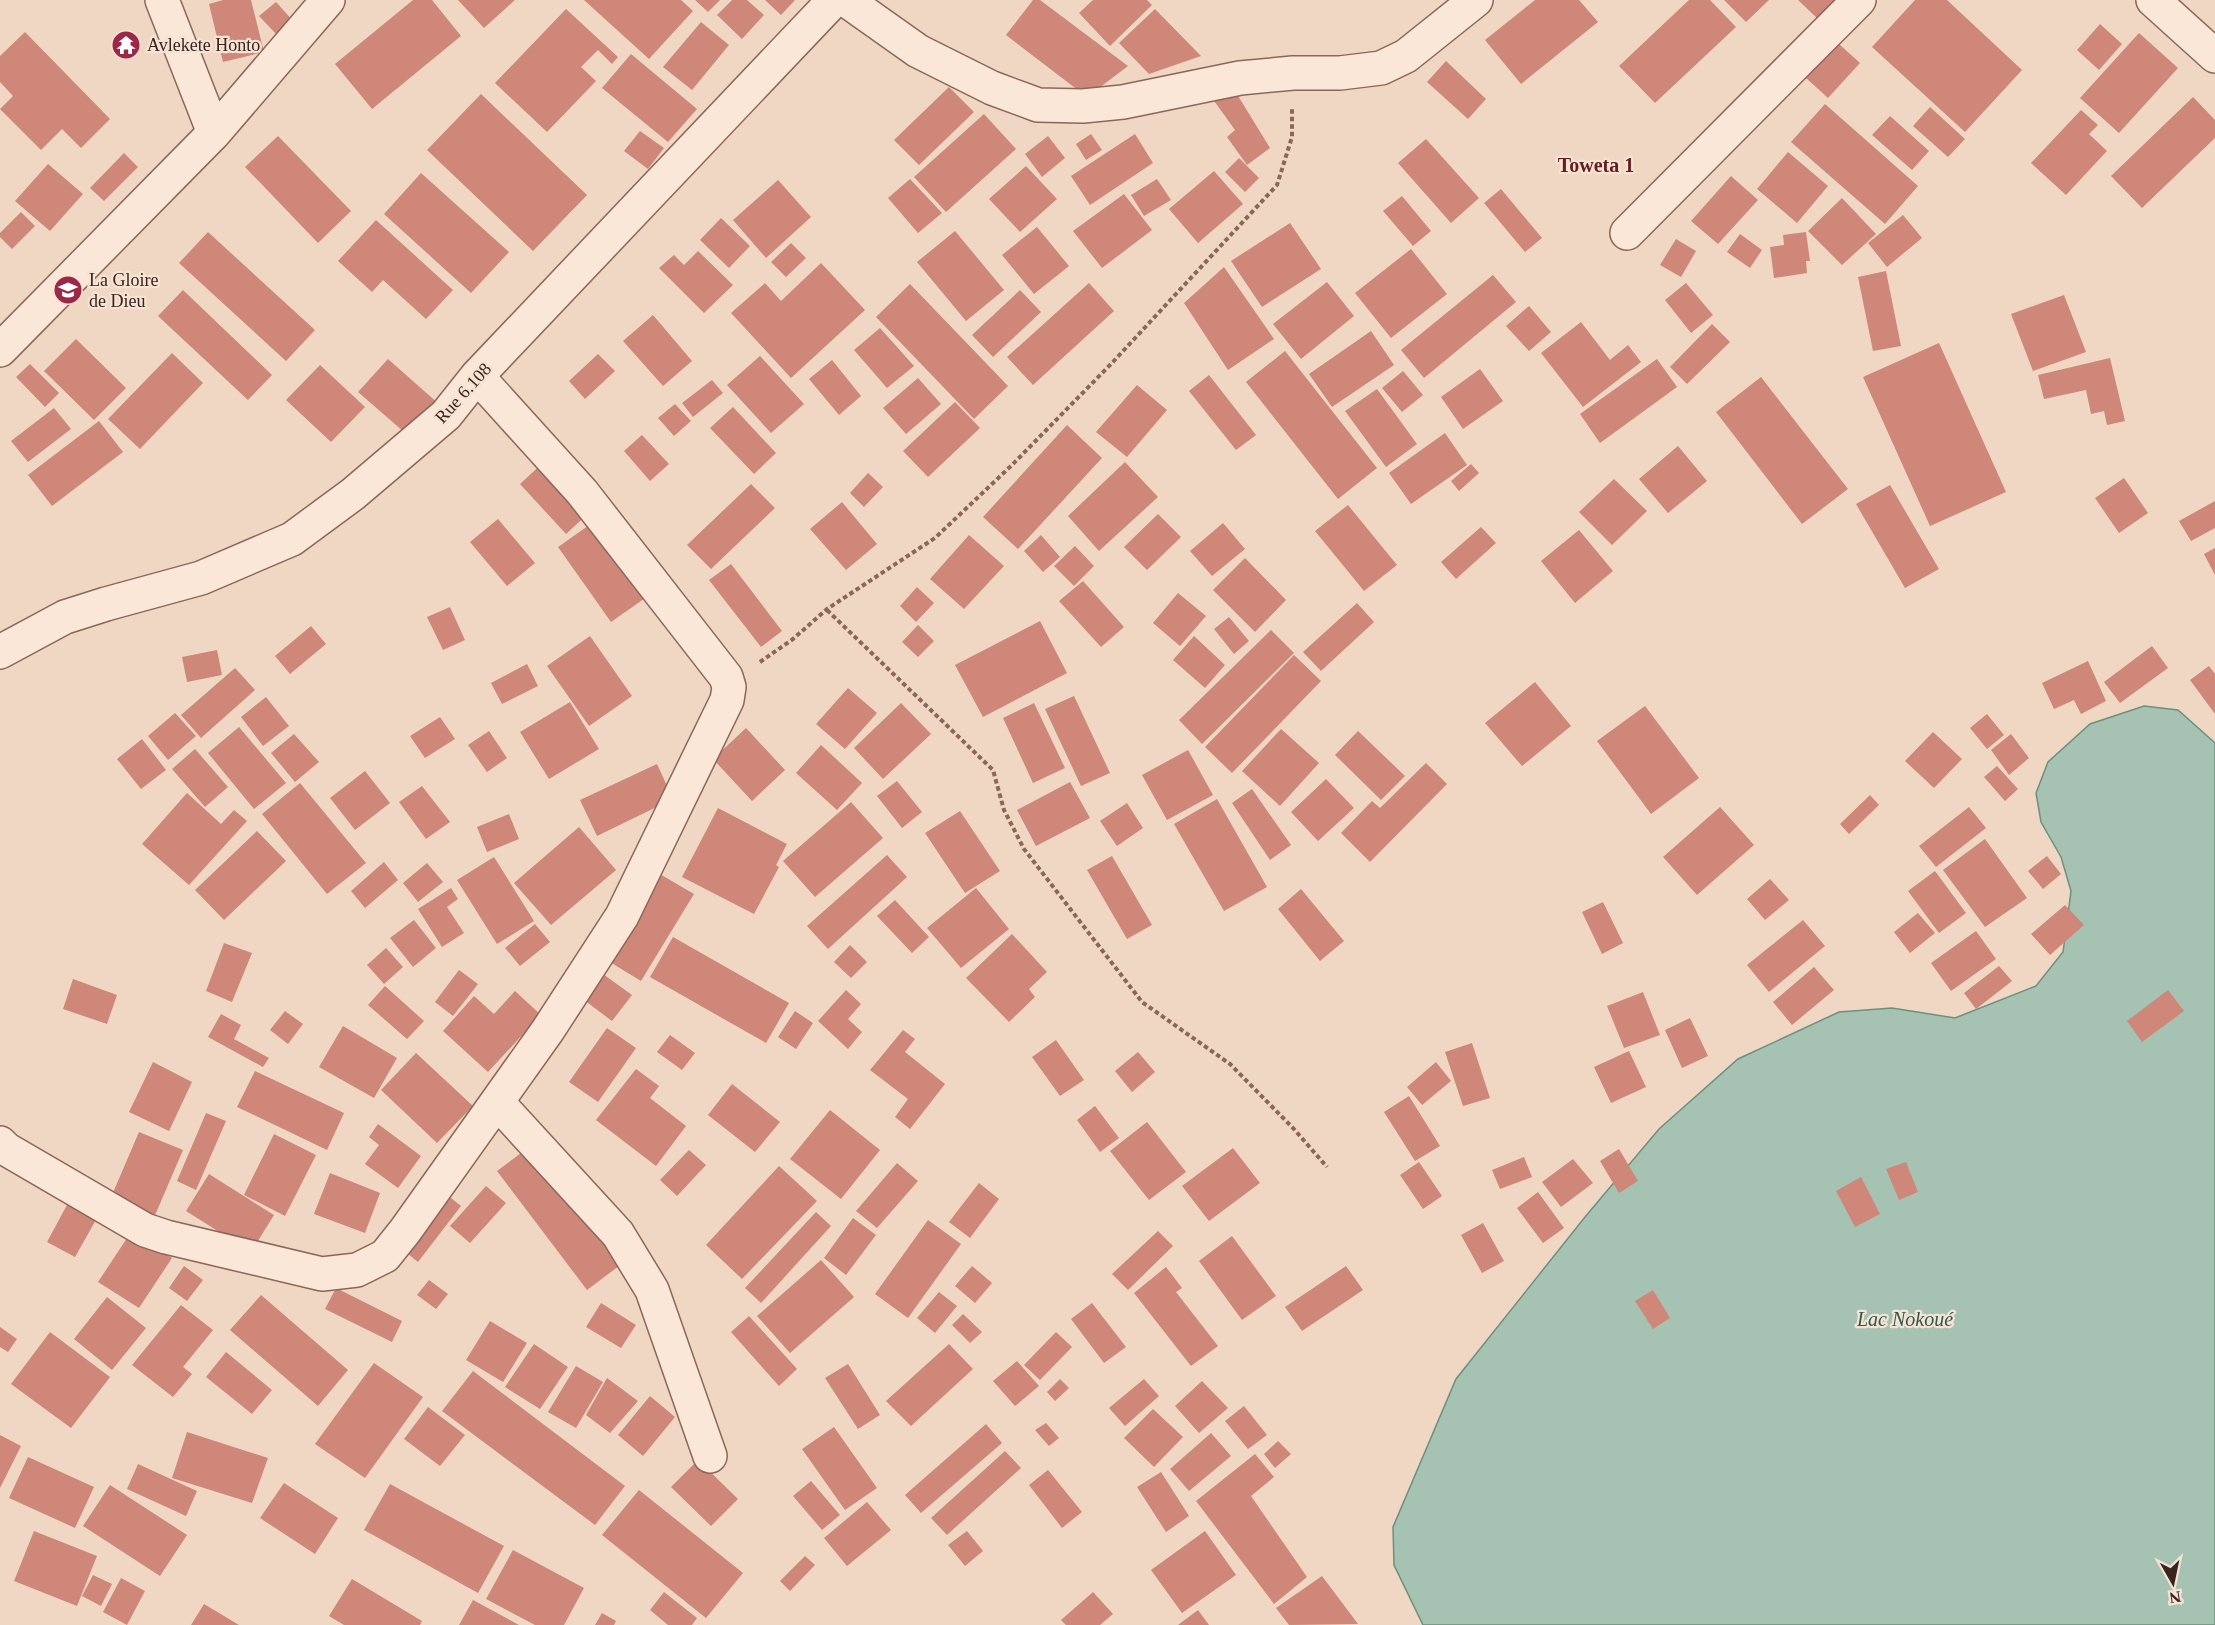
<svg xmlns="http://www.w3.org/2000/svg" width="2215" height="1625" font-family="Georgia,serif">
  <rect width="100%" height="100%" fill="#efd7c3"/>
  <path fill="#a6c2b3" stroke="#6c917e" stroke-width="1.5" d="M2144 706 2178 710 2215 743V1625H1423L1394 1565 1393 1527 1456 1379 1585 1217 1659 1129 1738 1059 1839 1012 1892 1008 1955 1018 2036 986 2063 952 2071 891 2061 857 2041 822 2036 793 2048 762 2090 724Z"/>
  <path fill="#ce8778" d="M223 0H251L264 52 223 62 209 4Z
    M413 0H432L461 36 372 109 335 64Z
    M458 0H515L484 28Z
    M584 0H681L693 11 649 59Z
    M695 0H720L708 12Z
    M732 0H747L764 15 742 39 717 15Z
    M765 0H795L781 15Z
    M1033 0H1040L1128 66 1087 97 1006 35Z
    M1093 0H1147L1152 5 1110 46 1079 13Z
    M1535 0H1579L1598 22 1521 84 1485 40Z
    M1689 0H1710L1736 27 1655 103 1619 66Z
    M1724 0H1769L1746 22Z
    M1798 0H1836L1818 19Z
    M1915 0H1947L2022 70 1965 132 1872 47Z
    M276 2 294 22 278 36 259 16Z
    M566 9 618 57 612 64 598 50 581 67 596 81 547 132 495 83Z
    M1155 9 1201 56 1149 74 1119 43Z
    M701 22 729 45 692 90 663 67Z
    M2100 24 2122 44 2099 70 2077 50Z
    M25 32 110 119 81 148 62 129 41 150 0 109 13 96 0 82V56Z
    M2139 33 2178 68 2119 133 2080 98Z
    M1839 44 1860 63 1828 98 1806 78Z
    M631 54 697 109 668 142 602 88Z
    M1446 61 1486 99 1468 119 1427 82Z
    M1232 86 1270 148 1247 165 1227 137 1235 130 1212 98Z
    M949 87 974 112 919 165 894 140Z
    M481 94 587 195 533 251 427 150Z
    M2193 97 2215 120V138L2142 208 2111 176Z
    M1825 104 1918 186 1885 224 1791 142Z
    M1930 107 1965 139 1948 157 1913 126Z
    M2081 110 2098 125 2089 134 2107 151 2066 195 2031 163Z
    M984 114 1016 149 946 212 914 177Z
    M1890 116 1929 151 1912 170 1872 135Z
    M640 131 664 148 648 169 624 151Z
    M1091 134 1102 150 1086 160 1076 144Z
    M1135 134 1153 163 1090 205 1071 176Z
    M278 136 351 211 318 243 245 167Z
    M1048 136 1065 158 1042 177 1025 154Z
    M1426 139 1479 198 1451 223 1398 163Z
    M1788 152 1828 186 1797 223 1757 189Z
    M124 153 138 167 104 201 90 188Z
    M1239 158 1259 178 1245 192 1225 172Z
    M48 164 83 194 50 231 15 201Z
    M1026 166 1057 199 1020 232 989 199Z
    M1214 171 1243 204 1198 243 1169 209Z
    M421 173 509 252 471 293 384 214Z
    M1731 176 1758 200 1718 244 1691 221Z
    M910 179 942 213 918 233 888 198Z
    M1157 179 1171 200 1144 216 1131 195Z
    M778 180 811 217 766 258 733 220Z
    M1501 189 1542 238 1525 252 1484 203Z
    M1124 194 1152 230 1102 268 1073 231Z
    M1402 196 1431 231 1413 246 1383 211Z
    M1842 198 1876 234 1842 265 1808 231Z
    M21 212 35 226 12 249 0 237V233Z
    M1903 215 1922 238 1887 267 1868 243Z
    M721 218 750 246 729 268 700 240Z
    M376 220 453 290 426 319 383 280 372 292 338 261Z
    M1290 223 1321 269 1262 307 1231 261Z
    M1037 227 1069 266 1034 294 1002 255Z
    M955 231 1004 290 966 321 917 262Z
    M208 232 315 330 286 361 179 263Z
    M1806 232 1810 261H1806L1807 273 1774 278 1770 247 1784 245 1783 235Z
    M1740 234 1762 250 1750 268 1727 252Z
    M1676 239 1696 251 1681 277 1660 265Z
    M791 243 806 258 786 277 771 262Z
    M1411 249 1447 294 1391 338 1355 293Z
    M698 251 733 285 704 313 659 268 674 255 684 265Z
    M821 263 865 310 791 378 731 313 765 283 781 301Z
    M1224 267 1274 339 1228 370 1184 303Z
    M1886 271 1901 346 1873 351 1858 277Z
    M1493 275 1516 302 1424 378 1401 350Z
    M1327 282 1354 316 1301 359 1273 324Z
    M1089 283 1114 311 1033 385 1007 357Z
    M1686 283 1713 315 1691 333 1665 300Z
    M910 284 1008 386 974 419 876 317Z
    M183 290 272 375 248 400 158 316Z
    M1020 290 1041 312 993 357 972 335Z
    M2064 295 2086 352 2033 371 2011 314Z
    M1529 306 1551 332 1529 351 1506 326Z
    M653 315 692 361 663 386 623 341Z
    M1581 322 1610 360 1628 345 1641 362 1583 407 1541 353Z
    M1712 324 1730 342 1687 384 1670 367Z
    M880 328 914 366 887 388 854 350Z
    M1371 331 1394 365 1332 407 1309 374Z
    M76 339 126 388 94 420 44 371Z
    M1939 343 2006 492 1930 526 1863 377Z
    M1285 351 1377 468 1338 499 1246 382Z
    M172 353 203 383 140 449 108 419Z
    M598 354 615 371 585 399 569 381Z
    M760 356 804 404 771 433 727 385Z
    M2110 358 2125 421 2107 425 2104 411 2091 414 2086 390 2044 399 2038 375Z
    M388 359 440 405 411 438 358 392Z
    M1657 359 1677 387 1600 443 1580 414Z
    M832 360 861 396 839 415 809 379Z
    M30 364 59 393 45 407 16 377Z
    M320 365 365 407 331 442 286 400Z
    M1480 369 1503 401 1463 429 1441 397Z
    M1403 371 1423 395 1402 412 1382 388Z
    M1209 375 1256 435 1236 450 1189 391Z
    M1761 377 1848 489 1802 524 1716 412Z
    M918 378 941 404 906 434 883 408Z
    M712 380 723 393 693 417 682 403Z
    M1137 385 1167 410 1127 457 1096 432Z
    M1377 389 1417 444 1386 467 1345 411Z
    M955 402 980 428 928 477 903 451Z
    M675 404 691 421 674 436 658 418Z
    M733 407 776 453 754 474 710 428Z
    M54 408 71 429 28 462 11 441Z
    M99 421 123 452 52 506 28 475Z
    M1067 425 1102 458 1018 549 983 517Z
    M1445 433 1467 465 1411 504 1389 473Z
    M642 435 669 464 650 481 624 451Z
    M1678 446 1707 481 1668 513 1639 479Z
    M545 461 592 510 566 534 520 484Z
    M1125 462 1158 497 1099 551 1068 516Z
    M1471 464 1479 473 1459 491 1451 481Z
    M868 473 883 487 864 507 850 493Z
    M2124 478 2148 513 2119 533 2095 498Z
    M1614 479 1647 511 1612 545 1579 512Z
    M751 484 775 508 711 569 687 545Z
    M1890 485 1939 569 1905 588 1856 504Z
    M2215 501V528L2191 541 2179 521Z
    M842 502 877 544 846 570 810 529Z
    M1348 505 1397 565 1364 591 1315 531Z
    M1158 514 1181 537 1147 570 1124 547Z
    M498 519 535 563 507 586 470 542Z
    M595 521 648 596 611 622 558 547Z
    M1223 523 1245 549 1212 576 1190 551Z
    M1481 527 1496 543 1456 579 1441 562Z
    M1579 530 1613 571 1575 603 1541 561Z
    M969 535 1004 566 964 609 930 579Z
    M1041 535 1060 557 1043 572 1024 551Z
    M1075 546 1094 566 1074 586 1054 566Z
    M2215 548V575L2204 554Z
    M1245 558 1286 600 1255 632 1213 590Z
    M731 564 782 631 761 647 709 580Z
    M1083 581 1124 627 1101 647 1059 601Z
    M917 587 934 603 916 622 900 606Z
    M1178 593 1206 616 1180 646 1153 623Z
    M1357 603 1374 622 1321 671 1303 652Z
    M450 607 465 640 443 650 427 617Z
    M1229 617 1249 641 1234 654 1214 629Z
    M1040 621 1067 673 983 717 955 665Z
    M918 625 934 641 918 657 902 642Z
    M311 626 326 644 290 674 275 656Z
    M1271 630 1294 653 1202 744 1179 720Z
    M590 636 632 696 589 726 547 666Z
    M1194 636 1225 665 1205 688 1173 660Z
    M2152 646 2168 668 2120 703 2104 682Z
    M217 650 222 675 187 682 182 657Z
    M1294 655 1321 681 1232 773 1205 747Z
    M2088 661 2106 701 2081 714 2074 700 2054 709 2042 683Z
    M527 664 538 686 502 704 491 683Z
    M2209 666 2215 674V714L2190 680Z
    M235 668 255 690 201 738 181 715Z
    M1535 682 1571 726 1522 766 1485 723Z
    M848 688 877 713 845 749 816 724Z
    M1074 696 1110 773 1081 786 1045 709Z
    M266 697 289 726 263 746 241 717Z
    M570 702 599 749 549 779 520 732Z
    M901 703 931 734 883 779 854 748Z
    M1034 703 1065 768 1033 783 1003 718Z
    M1645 706 1699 778 1651 814 1597 741Z
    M175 713 196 736 168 760 148 736Z
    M1987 714 2004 735 1987 749 1970 728Z
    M440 717 455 739 425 758 410 736Z
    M239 727 286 783 254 809 208 753Z
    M746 728 785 770 752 801 713 759Z
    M1281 729 1319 763 1280 806 1242 771Z
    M489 731 507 758 487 772 468 745Z
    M1358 731 1405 776 1381 800 1335 755Z
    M1933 732 1962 759 1934 788 1905 761Z
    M294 734 319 762 295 782 271 753Z
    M2011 734 2029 758 2009 775 1991 750Z
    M142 739 166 770 141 789 117 759Z
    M821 745 862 783 837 810 796 773Z
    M195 749 228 787 205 807 172 769Z
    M1188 750 1213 795 1167 820 1142 775Z
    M1426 763 1447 784 1370 862 1341 833 1372 801 1380 808Z
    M657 764 673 799 597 836 580 800Z
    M1997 766 2018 789 2005 801 1984 777Z
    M365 771 390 803 355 830 330 798Z
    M1326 779 1354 808 1318 841 1291 812Z
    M897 781 922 812 902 828 877 796Z
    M1070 782 1090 818 1036 846 1017 810Z
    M300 783 366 863 327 894 262 814Z
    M422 786 450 822 426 839 399 802Z
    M1252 789 1291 845 1270 860 1232 803Z
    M187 793 221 824 234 810 247 821 189 885 142 844Z
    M1870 795 1879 805 1849 834 1840 824Z
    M1217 799 1267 887 1224 911 1174 824Z
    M851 802 883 838 815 897 783 861Z
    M1127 803 1143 828 1117 846 1100 821Z
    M1720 807 1754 845 1697 895 1663 857Z
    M1969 807 1986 828 1936 867 1919 846Z
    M718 808 787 844 776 865 779 867 754 914 682 877Z
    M960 811 1000 871 965 893 925 833Z
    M509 814 519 839 487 852 477 827Z
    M579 827 616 870 551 925 514 883Z
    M257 831 286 861 224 920 195 890Z
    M1985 839 2027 898 1985 927 1943 870Z
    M887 855 907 877 828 949 807 926Z
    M1112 856 1152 925 1127 939 1087 870Z
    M2047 856 2061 874 2043 889 2028 871Z
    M494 857 534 921 497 944 457 880Z
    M384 862 398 880 365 908 351 891Z
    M427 863 443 882 418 902 403 883Z
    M1935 871 1966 913 1939 933 1908 891Z
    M658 873 694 894 641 981 605 959Z
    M1770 879 1789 900 1765 920 1747 899Z
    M451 888 458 899 447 907 464 933 442 947 418 909Z
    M976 888 1009 929 961 968 927 928Z
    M1301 889 1344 941 1320 961 1278 909Z
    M895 900 929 937 912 953 877 916Z
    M1603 902 1623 943 1602 954 1582 912Z
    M2065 905 2084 925 2050 955 2031 934Z
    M1918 913 1935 933 1910 953 1894 932Z
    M414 920 436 948 413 967 390 938Z
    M1803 920 1825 946 1769 992 1747 965Z
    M535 924 550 942 520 966 505 948Z
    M1976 931 1996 959 1951 991 1931 963Z
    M1012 934 1047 972 1029 989 1035 997 1009 1022 966 978Z
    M673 937 789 1003 766 1043 650 977Z
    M224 943 252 953 232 1002 206 991Z
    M850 945 867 962 851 978 834 962Z
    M386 948 403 967 384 984 367 965Z
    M1999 966 2012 981 1976 1009 1964 993Z
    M1814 967 1834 990 1792 1025 1773 1002Z
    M459 970 478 984 453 1016 435 1002Z
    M603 974 632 995 612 1021 584 1000Z
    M73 979 117 995 107 1024 63 1009Z
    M385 986 424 1021 407 1039 368 1005Z
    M846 990 861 1004 848 1019 862 1032 848 1049 818 1021Z
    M2168 990 2184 1011 2142 1042 2127 1021Z
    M515 991 541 1015 488 1072 443 1031 474 996 494 1014Z
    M1643 992 1660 1035 1624 1048 1607 1006Z
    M285 1011 303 1024 288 1044 270 1030Z
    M795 1011 813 1023 796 1049 778 1037Z
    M221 1014 241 1025 234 1039 269 1058 263 1067 208 1037Z
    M1690 1018 1708 1056 1682 1068 1665 1030Z
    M343 1026 397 1058 374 1098 319 1067Z
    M607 1028 636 1048 598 1102 569 1082Z
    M903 1030 915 1039 905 1052 945 1084 910 1129 895 1117 908 1099 870 1070Z
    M670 1035 695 1053 682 1070 657 1052Z
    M1056 1040 1084 1080 1060 1096 1032 1057Z
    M1472 1043 1490 1098 1463 1106 1445 1052Z
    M1629 1051 1646 1087 1611 1103 1594 1067Z
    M1138 1052 1155 1072 1132 1092 1115 1071Z
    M416 1053 473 1106 437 1143 381 1090Z
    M153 1062 192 1082 169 1131 129 1112Z
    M1436 1062 1451 1081 1422 1105 1407 1087Z
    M636 1069 659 1086 650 1098 686 1126 656 1166 596 1120Z
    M255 1071 344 1113 327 1150 237 1107Z
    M732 1084 780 1122 755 1152 708 1115Z
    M1409 1096 1440 1146 1415 1161 1384 1112Z
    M1095 1106 1119 1138 1100 1152 1077 1120Z
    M830 1110 880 1150 841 1199 790 1159Z
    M206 1113 226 1121 196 1190 177 1181Z
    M1147 1122 1186 1172 1149 1200 1110 1151Z
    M378 1124 421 1156 398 1188 365 1164 379 1145 369 1137Z
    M139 1132 183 1150 153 1220 109 1202Z
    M274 1134 316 1155 285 1216 244 1195Z
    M533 1144 623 1263 587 1290 497 1171Z
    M1233 1148 1260 1183 1209 1221 1182 1186Z
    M1619 1149 1638 1181 1619 1193 1600 1161Z
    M689 1150 706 1165 677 1196 660 1180Z
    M1524 1157 1532 1177 1500 1189 1492 1170Z
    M1573 1159 1593 1183 1561 1207 1542 1182Z
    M1419 1162 1442 1196 1423 1209 1400 1175Z
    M1906 1162 1918 1192 1899 1200 1886 1169Z
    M897 1163 918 1181 877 1228 856 1211Z
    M779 1166 817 1201 742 1279 706 1245Z
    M330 1173 380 1193 365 1233 314 1214Z
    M209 1174 274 1215 251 1252 186 1211Z
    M1861 1177 1880 1214 1855 1227 1836 1191Z
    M979 1183 999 1199 970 1238 949 1222Z
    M486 1186 506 1203 470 1243 450 1226Z
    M441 1190 461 1206 418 1262 397 1245Z
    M1538 1192 1564 1228 1543 1243 1517 1208Z
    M68 1203 97 1218 75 1257 47 1242Z
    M816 1212 831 1226 761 1303 745 1288Z
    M853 1218 876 1235 846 1275 824 1258Z
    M928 1220 961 1244 908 1318 875 1294Z
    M1483 1223 1504 1261 1482 1273 1461 1235Z
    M1158 1231 1173 1246 1128 1290 1112 1274Z
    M131 1232 172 1258 139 1308 98 1282Z
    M1232 1236 1276 1296 1242 1320 1199 1261Z
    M821 1260 854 1297 790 1353 757 1316Z
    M184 1266 203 1280 187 1301 169 1288Z
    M972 1266 992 1283 975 1303 955 1286Z
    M1346 1266 1363 1290 1302 1331 1285 1307Z
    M1166 1267 1182 1288 1176 1292 1218 1346 1191 1366 1134 1293Z
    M429 1280 448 1294 436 1309 417 1295Z
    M336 1288 402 1321 392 1342 325 1309Z
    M1653 1290 1670 1318 1653 1329 1635 1301Z
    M939 1292 957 1306 935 1333 917 1318Z
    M261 1295 348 1370 318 1406 230 1330Z
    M107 1297 146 1328 112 1370 74 1339Z
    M601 1303 636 1325 621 1348 586 1327Z
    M1092 1303 1126 1347 1104 1363 1071 1319Z
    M181 1305 213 1330 183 1367 192 1374 173 1397 132 1365Z
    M963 1314 982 1332 970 1343 952 1325Z
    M749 1316 797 1369 779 1386 731 1332Z
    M490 1321 527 1343 503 1382 466 1360Z
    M0 1327 17 1339 8 1352 0 1347Z
    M50 1332 110 1377 71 1428 11 1384Z
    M1056 1332 1072 1347 1040 1380 1024 1365Z
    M534 1344 568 1367 540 1409 505 1387Z
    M949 1344 973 1369 911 1426 886 1401Z
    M226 1352 272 1390 252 1414 206 1377Z
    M1017 1361 1039 1386 1015 1406 993 1381Z
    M374 1363 423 1397 365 1478 315 1444Z
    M848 1364 880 1415 858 1429 825 1378Z
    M576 1366 603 1382 576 1428 548 1412Z
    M473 1371 625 1486 595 1525 442 1411Z
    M607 1378 638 1401 610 1433 586 1415Z
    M1060 1379 1069 1388 1055 1401 1047 1392Z
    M1144 1379 1159 1396 1125 1426 1109 1408Z
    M1202 1381 1228 1408 1199 1433 1175 1406Z
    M650 1396 675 1417 643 1456 618 1435Z
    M1244 1406 1267 1435 1248 1449 1225 1421Z
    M428 1407 465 1435 440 1466 404 1439Z
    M1153 1409 1183 1437 1154 1467 1124 1438Z
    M1046 1423 1059 1438 1049 1446 1035 1430Z
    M986 1424 1002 1443 921 1513 905 1495Z
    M834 1427 877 1488 845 1510 802 1449Z
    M187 1432 268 1458 252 1503 172 1478Z
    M1211 1433 1231 1456 1189 1491 1170 1469Z
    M0 1435 21 1446 0 1488Z
    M1278 1441 1291 1454 1275 1468 1264 1454Z
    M1005 1451 1021 1468 947 1535 931 1518Z
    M1255 1454 1274 1477 1251 1496 1307 1577 1274 1604 1196 1501Z
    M28 1457 94 1487 75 1528 9 1498Z
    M698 1460 738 1499 711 1526 671 1487Z
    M138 1464 197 1491 186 1516 127 1489Z
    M1048 1470 1082 1512 1062 1528 1029 1485Z
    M1161 1472 1189 1516 1166 1532 1137 1487Z
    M811 1481 840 1515 822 1530 793 1496Z
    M284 1483 338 1518 315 1554 260 1518Z
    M390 1484 504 1546 478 1593 364 1530Z
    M110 1485 187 1535 160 1576 83 1526Z
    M639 1490 743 1573 706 1618 602 1535Z
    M867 1502 891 1530 847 1566 824 1538Z
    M34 1531 97 1556 77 1606 14 1581Z
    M967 1531 983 1551 965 1566 948 1545Z
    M1205 1531 1236 1575 1182 1613 1151 1570Z
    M513 1550 584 1588 564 1625H535L486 1599Z
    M805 1556 815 1565 790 1591 780 1581Z
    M93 1575 112 1584 101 1606 82 1596Z
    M1322 1576 1358 1624 1289 1625 1276 1608Z
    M121 1578 145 1591 127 1625 103 1612Z
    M352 1579 422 1621 420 1625H344L329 1616Z
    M664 1592 697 1618 692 1625H668L650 1610Z
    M1093 1592 1113 1614 1100 1625H1066L1061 1620Z
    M473 1600 519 1625H459Z
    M204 1604 239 1625H191Z
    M1198 1610 1209 1625H1178Z
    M602 1613 616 1621 614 1625H595Z"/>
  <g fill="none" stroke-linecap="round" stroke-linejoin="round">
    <g stroke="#8a6759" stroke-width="36">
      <path id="street" d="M162 0 214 133
        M846 0 918 51 992 88 1038 105 1083 106 1123 102 1240 78 1293 73H1340L1381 68 1406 56 1476 0
        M2153 0 2215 56
        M1627 233 1859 0
        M0 350 214 133 328 0
        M0 652 65 617 106 604 201 578 292 539 353 494 446 415 477 376 834 0
        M497 1102 618 1234 652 1290 710 1456
        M0 1143 6 1149 145 1230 166 1237 322 1274 357 1270 385 1256 405 1231 548 1030 622 916 727 700 729 687 726 677 582 492 477 376"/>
    </g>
    <path stroke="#8a6759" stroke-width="4" stroke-dasharray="4.5 3" stroke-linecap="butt" d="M827 610 993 770 1004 810 1024 849 1142 1002 1230 1064 1293 1128 1327 1167
      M760 662 793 639 827 609 935 538 1012 465 1111 364 1277 185 1292 137V109"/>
    <use href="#street" stroke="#fae7d7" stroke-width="33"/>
  </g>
  <defs>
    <g id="temple-disc" transform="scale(1.5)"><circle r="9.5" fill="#9b2846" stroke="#f6e3d3"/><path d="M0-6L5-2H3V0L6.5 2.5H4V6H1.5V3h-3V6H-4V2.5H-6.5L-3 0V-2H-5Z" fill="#fff"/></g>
    <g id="school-disc" transform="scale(1.5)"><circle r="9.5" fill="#9b2846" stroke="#f6e3d3"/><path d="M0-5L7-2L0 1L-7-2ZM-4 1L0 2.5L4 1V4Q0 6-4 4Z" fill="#fff"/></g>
  </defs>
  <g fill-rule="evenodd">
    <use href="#temple-disc" x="126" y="45"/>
    <use href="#school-disc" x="68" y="290"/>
  </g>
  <g text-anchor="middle" stroke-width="4.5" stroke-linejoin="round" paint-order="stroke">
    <g font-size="18" fill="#3a241e" stroke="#f6e3d3" text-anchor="start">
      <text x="147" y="51">Avlekete Honto</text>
      <text x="89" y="286">La Gloire<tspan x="89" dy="21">de Dieu</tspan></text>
    </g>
    <g font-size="18" fill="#3a241e" stroke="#f6e3d3">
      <text transform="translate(463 393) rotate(-48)" y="6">Rue 6.108</text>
    </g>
    <g font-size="20" font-weight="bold" fill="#671c1f" stroke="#f6e3d3">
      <text x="1596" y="172">Toweta 1</text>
    </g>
    <g font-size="20" font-style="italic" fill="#2d5a4c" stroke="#f6e3d3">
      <text x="1905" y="1326">Lac Nokoué</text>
    </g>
  </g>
  <g transform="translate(2173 1583) rotate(171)" stroke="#f6e3d3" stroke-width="4.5" paint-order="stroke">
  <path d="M0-4.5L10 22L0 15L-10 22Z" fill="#3a241e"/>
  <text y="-9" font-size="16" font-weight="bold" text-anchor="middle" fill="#3a241e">N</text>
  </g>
</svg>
